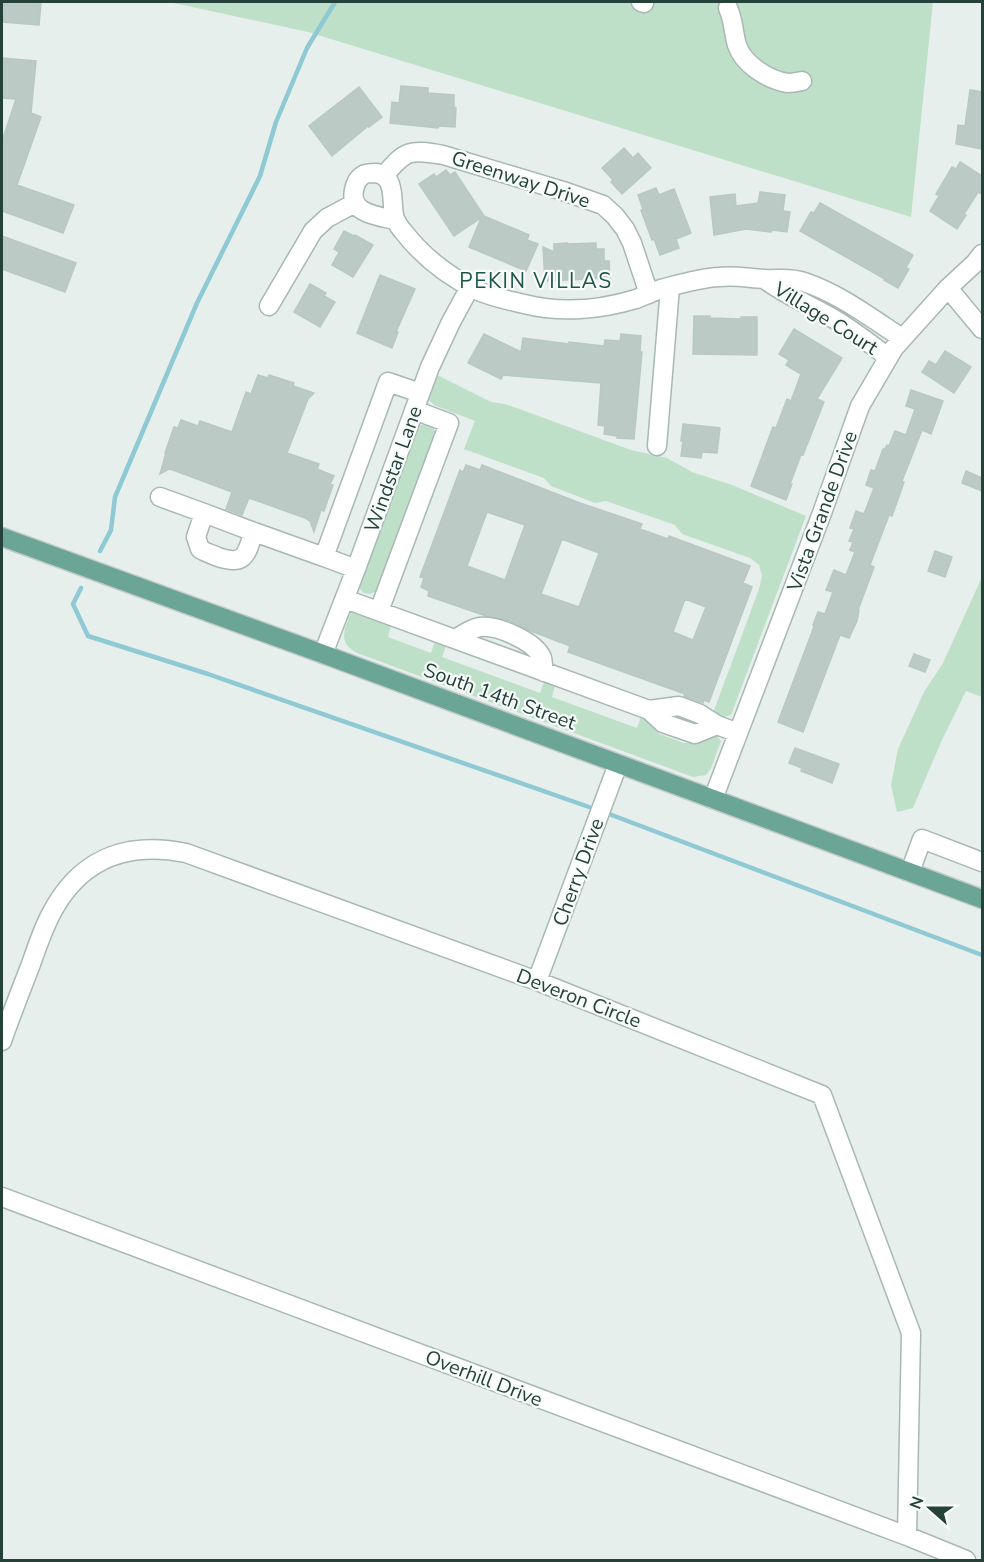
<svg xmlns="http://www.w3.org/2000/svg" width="984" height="1562" font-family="'Nunito Sans',sans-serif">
  <rect width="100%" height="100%" fill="#e6efeb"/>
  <path fill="#bfe0c8" d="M169 2H933L911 217 308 32Z
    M437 375 491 402 504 404 514 407 631 450 667 458 692 472 732 485 806 516 731 715 724 717 713 713 759 589 762 576 759 565 750 558 682 534 675 525 606 501 595 503 551 486 544 478 464 449 475 421 434 405 429 400Z
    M427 424 433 427 436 434 379 590 370 594 364 593 359 588 420 425Z
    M982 577V697L966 691 941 742 913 808 897 812 891 785 898 749 924 692 943 663Z
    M357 612 391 625 388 637 431 653 435 641 446 646 442 657 540 693 544 682 555 685 552 697 637 728 641 717 648 722 659 734 684 743H693L716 735 721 741 711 768 706 775 693 777 357 653C338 643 344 631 350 614Z"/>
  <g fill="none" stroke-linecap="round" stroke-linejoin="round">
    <path stroke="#8ec9d4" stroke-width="4.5" d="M100 551 111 530 115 497 197 303 260 176 276 122 307 48 335 2
      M81 588 73 604 88 636 208 674 589 807
      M609 814 982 955"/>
  </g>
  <path fill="#bbcac4" stroke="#b8c9c2" stroke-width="1.5" fill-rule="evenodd" d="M2 2H41L39 25 2 22Z
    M2 58 36 61 31 113 41 117 17 185 74 205 63 233 2 211V141L16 99 2 98Z
    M401 86 428 88V93L454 95V107L456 108 455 127 439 126 438 128 390 123 392 102 399 103Z
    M359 87 382 117 369 127 368 126 332 156 309 126Z
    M970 90 982 92V149L956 144 958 125 965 126Z
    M624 148 633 158 638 153 651 168 622 194 611 182 613 180 602 168Z
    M960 162 982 176V194L978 192 964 214 966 215 957 229 930 211 939 196 936 194 952 167 956 169Z
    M446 170 450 175 455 172 484 216 529 235 527 240 538 244 526 271 469 247 481 218 454 236 419 184 434 174 436 177Z
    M656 188 659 195 674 189 691 233 676 239 679 248 660 255 654 239 652 240 641 210 643 209 638 195Z
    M760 192 785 195 783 211 790 212 787 232 772 230 771 232 746 229 714 235 710 197 735 194 736 206 758 203Z
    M820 203 913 255 906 268 909 269 898 288 884 280 885 279 800 231 811 212 814 213Z
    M344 231 354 236 355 235 373 245 353 277 332 265 339 252 334 249Z
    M2 236 76 263 65 292 2 269Z
    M567 243V244L596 243V249H604V261H609L610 278 545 281 543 247 554 252V244Z
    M380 275 415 289 396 332H398L392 348 357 333Z
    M310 284 326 293 324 296 335 302 320 327 294 312Z
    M694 316H710V318L741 319V317H757V355L693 354Z
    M794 329 842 358 817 399 824 402 803 455H801L790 484H792L786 500 751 486 773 427 776 428 787 399 791 401 801 374 786 365 789 360 779 354Z
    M484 334 521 352 523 338 569 344V342L604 346 605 340 620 341 621 334 641 336 640 352H642L634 439 617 438V436L604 434 605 426 598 425 601 383 503 375 501 379 468 363Z
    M945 351 971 367 954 393 922 372 929 361 936 365Z
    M258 375 268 378 269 375 294 383 293 386 314 393 308 399 287 453 319 464 317 469 334 476 330 484 333 485 324 511 321 510 314 532 310 521 305 518 249 498 242 515 226 509 232 492 173 470 169 469 160 474 166 453H165L174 427 178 428 181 420 198 426 200 421 232 432 246 392 251 394Z
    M911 390 943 401 931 434 922 430 902 481 904 482 892 516 889 515 870 565 874 567 858 610H859L857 621 849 638 840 635 803 732 778 722 812 632 814 626 813 625 818 612 825 614 833 592 826 590 834 570 846 575 855 552 850 550 853 542 849 541 854 529 850 528 856 511 864 514 874 488 866 485 871 470 875 471 883 449H885L887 445 889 446 895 431 906 435 915 409 906 406Z
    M683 424 720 428 717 453 702 452 701 458 681 456 683 441H681Z
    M466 465 480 470 482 465 580 503 642 524 640 529 668 539 669 536 750 566 743 583 752 587 709 702 704 700 703 703 684 696 685 694 568 652 570 646 531 631 510 621 486 616 428 596 429 591 421 587 424 578 420 577 460 470 463 472ZM487 512 525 525 505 580 467 566ZM562 539 599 553 579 607 541 594ZM685 599 706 607 693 640 673 632Z
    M966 471 982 478V491L962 483Z
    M935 551 952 557 945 577 928 571Z
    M914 654 930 660 925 672 909 666Z
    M795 748 839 764 832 783 801 771 802 768 789 763Z"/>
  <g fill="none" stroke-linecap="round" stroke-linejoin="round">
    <g stroke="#a8b8b2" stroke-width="21">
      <path id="minor" d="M641 2 644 3
        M728 8C734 21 733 32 737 45 743 64 768 80 788 83 792 83 797 82 802 81
        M384 176C405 150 410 149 443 155L563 191 603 205 615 216 625 229 632 243 649 294
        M395 220C379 216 349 214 354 190 355 185 358 178 363 175 366 173 373 173 376 173 398 176 390 205 395 219 397 223 400 228 403 231 422 256 448 276 476 290 491 297 508 300 524 304 560 313 600 310 636 299 644 296 652 292 661 289 680 284 699 278 719 277 734 275 748 278 764 279 778 280 790 277 804 282 840 294 871 318 902 338
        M764 279C786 295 811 306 834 319 853 330 870 344 888 357
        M948 288 982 329
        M269 306 313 231 327 218 355 203
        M657 446 670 287
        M160 497 204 513 196 537 200 549C206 553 212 554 218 557 245 566 246 555 254 532L324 557
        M204 513 254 532
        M356 569 324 557 388 382 420 393
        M345 599 649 710 663 723 695 734 717 725 738 733
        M379 611 449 423 414 410
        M455 639C462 635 472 628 480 627 497 625 535 641 542 658 543 662 543 667 544 672
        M323 654 356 569 430 367 451 322 470 287
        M649 710 679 706 700 714 717 725
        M713 799 822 513 860 406 894 348 948 288 975 263 982 254
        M910 872 922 839 982 862
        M537 981 618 764
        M2 1041C11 1015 21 990 31 964 38 944 45 923 56 905 86 855 132 842 186 853L537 981 822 1095 911 1333 907 1536
        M2 1197 907 1536 966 1560"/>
    </g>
    <g stroke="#c2cac8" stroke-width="21">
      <path id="major" d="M2 537 323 654 982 899"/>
    </g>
    <use href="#minor" stroke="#fff" stroke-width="18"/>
    <use href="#major" stroke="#6aa596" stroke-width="18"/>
  </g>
  <g text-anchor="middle" stroke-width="4.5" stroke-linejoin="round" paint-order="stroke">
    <g font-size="20" fill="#24423a" stroke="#f7fbf9">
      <text transform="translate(521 179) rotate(18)" y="7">Greenway Drive</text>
      <text transform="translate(826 318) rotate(32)" y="7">Village Court</text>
      <text transform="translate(393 469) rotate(-70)" y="7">Windstar Lane</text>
      <text transform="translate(822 511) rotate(-70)" y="7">Vista Grande Drive</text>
      <text transform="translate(500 696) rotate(20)" y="7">South 14th Street</text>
      <text transform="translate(578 872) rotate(-70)" y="7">Cherry Drive</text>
      <text transform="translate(579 998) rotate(21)" y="7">Deveron Circle</text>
      <text transform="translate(484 1378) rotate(21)" y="7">Overhill Drive</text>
    </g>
    <g font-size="21" letter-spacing="1.5" fill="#1f5548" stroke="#f7fbf9">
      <text x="536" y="288">PEKIN VILLAS</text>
    </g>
  </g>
  <rect width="984" height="1562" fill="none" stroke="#24423a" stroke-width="6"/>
  <g transform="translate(930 1508) rotate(291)" stroke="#f7fbf9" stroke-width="4.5" paint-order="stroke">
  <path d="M0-4.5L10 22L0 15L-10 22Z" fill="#24423a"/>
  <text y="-9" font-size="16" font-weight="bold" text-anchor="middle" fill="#24423a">N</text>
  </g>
</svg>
